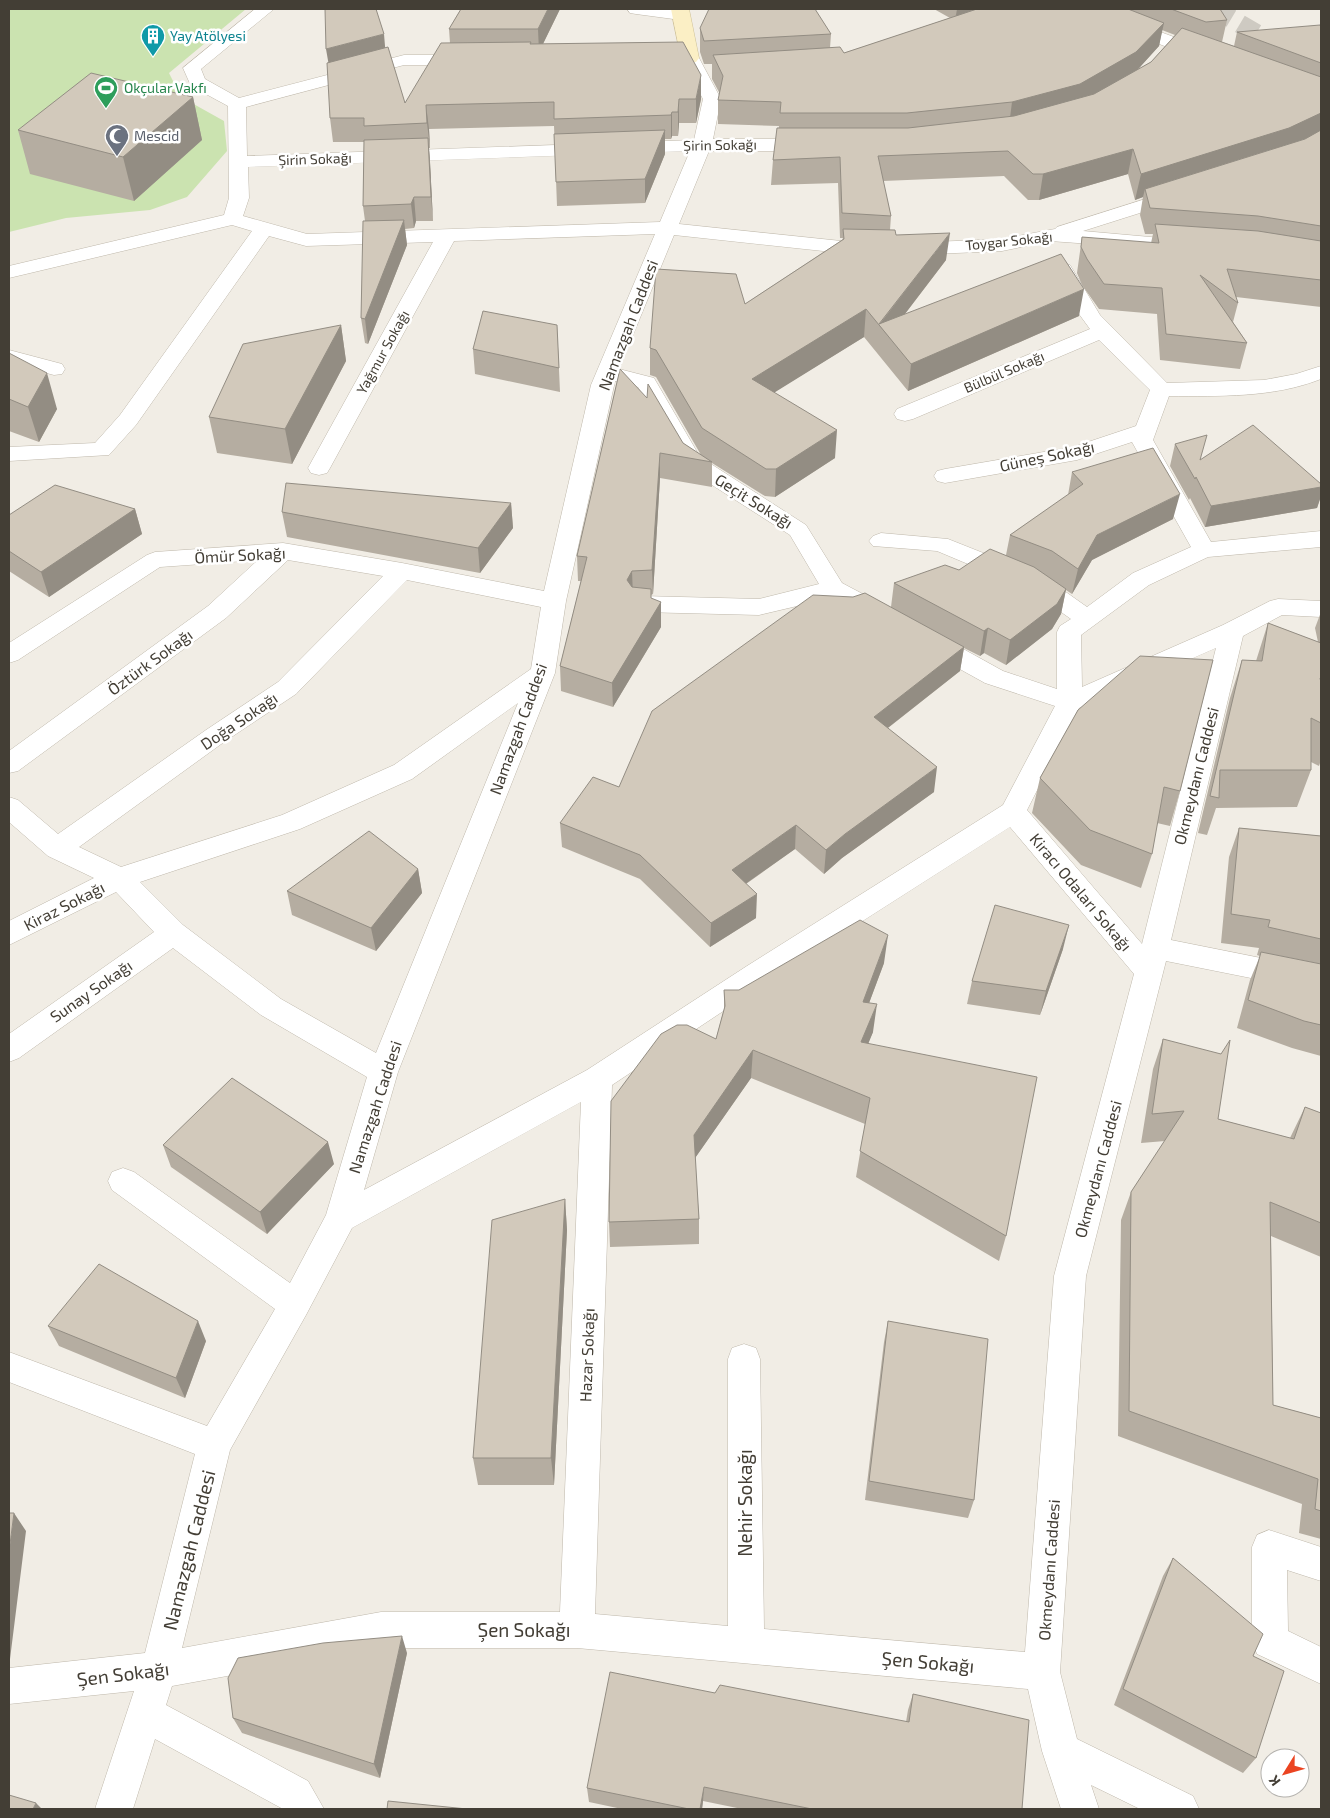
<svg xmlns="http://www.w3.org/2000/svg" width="1330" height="1818" font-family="'Exo 2',sans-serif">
  <rect width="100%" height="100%" fill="#f1ede5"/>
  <path fill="#cbe3b0" d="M9 9H246L169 73 181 97 224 121 227 151 187 197 150 210 66 218 9 232Z"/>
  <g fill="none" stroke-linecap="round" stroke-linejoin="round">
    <path stroke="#cecac2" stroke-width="19" stroke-dasharray="19 10" stroke-linecap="butt" d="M1215 9 1321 72"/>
    <g stroke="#bfb8ab" stroke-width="1">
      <path id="street" d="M255 9H274L201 69 205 79 239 98 404 55H467L473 56 476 60 473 64 467 65H404L246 107 247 156 694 140 703 99 684 63 669 62 666 58 669 54C678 52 687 52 696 54L699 58 721 99 713 139H812L819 141 821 145 819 149 812 151H709L679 224 870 244 877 246 880 250 877 254 870 256 674 235 619 369 654 378 700 457 806 525 842 583 891 609 894 615 891 621 882 623 831 598 759 615 641 612 633 610 629 604 633 598 641 596 759 599 819 584 790 535 684 467 638 387 615 381 566 601 555 673 398 1072 364 1190 587 1070 747 966 1003 805 1055 706 985 683 920 647 917 641 920 635 929 633 938 635 1003 671 1057 689V632L1060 626 1071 619 1030 590 937 551 873 546 869 541 873 536 881 533 948 539 1046 578 1087 607 1133 573 1191 547 1132 442 1077 460 945 483 937 481 934 476 937 471 945 469 1073 447 1136 426 1150 390 1099 340 913 419 905 421 897 419 894 414 897 409 1090 329 1071 303 1053 269 1056 265 1063 263 1070 265 1100 315 1167 383 1264 380 1296 374 1321 366V379C1273 398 1220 396 1169 396L1153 440 1211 542 1321 531V547L1208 557 1149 585 1081 635 1082 687 1223 625 1270 601 1278 599 1321 601V617L1282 615 1243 636 1171 940 1321 970V992L1166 961 1086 1276 1060 1672 1077 1739 1193 1796 1199 1809H1140L1091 1785 1099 1809H1061L1042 1751 1028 1689 577 1648H381L172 1686 166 1705 308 1781 324 1809H283L155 1739 133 1809H95L134 1691 9 1704V1668L145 1653 195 1454 9 1382V1352L207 1426 275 1309 112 1190 108 1181 112 1172 123 1168 134 1172 290 1283 326 1215 367 1077 261 1015 173 948 19 1058 9 1062V1034L154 932 116 892 9 945V921L94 878 48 856 9 822V797L18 800 58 834 206 730 278 682 383 576 288 560 226 618 18 771 9 773V751L208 606 258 560 160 567 18 660 9 663V643L147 555 155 552 283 543 402 563 544 591 591 385 655 234 454 241 330 468 327 473 319 475 311 473 308 468 433 242 306 246 269 236 136 425 109 455 9 461V447L95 443 120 415 252 231 232 225 9 278V266L224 215 229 198 228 106 191 86 183 68ZM690 151 660 222 307 234 243 216 249 198 248 167ZM407 580 541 607 531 669 394 765 282 815 121 867 79 847 224 742 296 694ZM1216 648 1142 944 1027 810 1079 708ZM518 703 376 1053 281 999 183 925 140 882 300 829 412 779ZM1010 827 1134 974 1054 1276 1025 1652 764 1629 760 1359 756 1348 744 1344 732 1348 728 1359V1626L595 1614 612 1085 767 982ZM581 1102 560 1612H381L182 1648 230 1450 306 1315 352 1228Z
        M627 9H673L687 11 690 15 687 19 681 20 636 14 630 13Z
        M1089 9H1110L1142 25 1211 51 1214 55 1211 59H1199L1130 33 1092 13Z
        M1177 189 1184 191 1187 195 1184 199 1083 231 1195 241 1198 245 1195 249 1188 251 1050 241 1002 251 910 255 903 253 900 249 903 245 910 243 1002 239 1055 229 1057 227Z
        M9 350 62 364 65 369 62 374 54 375 9 363Z
        M1269 1530 1321 1547V1581L1287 1570 1288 1631 1321 1647V1684L1257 1654 1252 1641V1547L1257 1535Z"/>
    </g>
    <g stroke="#cec197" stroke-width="1">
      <path id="secondary" d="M671 9H689L699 58 696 62H684L681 58Z"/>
    </g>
    <use href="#street" fill="#fff" fill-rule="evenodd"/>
    <use href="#secondary" fill="#fbefc5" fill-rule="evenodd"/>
  </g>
  <path fill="#b5ada1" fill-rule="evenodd" d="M461 9H560L543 44 701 99 696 123H679L678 136H672L671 139H665V154L645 203 557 206 554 126 429 129 430 148H429L430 162 433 221H416L414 228 405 229 407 245 368 344 365 343 361 318 365 221 363 206 364 142H333L330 118 385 47 405 103 450 43 449 29Z
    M934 9H1220L1227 20 1222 42 1234 46 1237 32 1321 27V307L1236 297 1238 303 1233 322 1247 343 1240 369 1160 360 1157 314 1099 309 1082 285 1077 273 1082 237 1151 243 1153 234H1145L1140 215 1143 197 1135 200 1128 174 1039 200H1028L1004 176 883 181 891 216 890 230 896 235 946 260 905 314 1079 316 908 391 864 337 774 392 835 458 775 497 765 496 712 463V487L660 478 653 594 651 595V599L661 602V627L613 707 561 691 560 666 581 581H578L577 556 620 369 683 443 701 455 656 377 650 375V348L745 304 842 240 843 238H840L838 183 771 185 773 160 779 126 718 124V100L720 94 712 79V64H704L700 52V28L831 34 830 48 844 53 950 18ZM1162 30 1175 35 1151 62 1137 70 1159 46Z
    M193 97 202 140 134 201 30 174 18 130Z
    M341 325 346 361 292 464 217 453 209 417Z
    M557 325 560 392 475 374 473 349Z
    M9 353 57 409 39 442 9 431Z
    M1175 444 1200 460 1321 484V496L1317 508 1205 527 1190 498 1189 500 1170 466Z
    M1072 472 1173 519 1092 560 1072 594 1066 590 1061 614 1052 629 1006 665 984 653 980 656 964 648 960 671 888 728 934 792 842 858 824 874 795 849 746 884 756 918 710 947 640 879 562 847 560 823 619 787 891 607 894 583 959 570 1006 555 1010 535 1068 495Z
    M511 503 513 528 480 573 287 537 282 512Z
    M135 509 142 534 49 597 9 571V515Z
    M1321 612V760L1319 766 1311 762V770L1297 807 1216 808 1207 835 1198 833 1230 698 1242 660 1256 661 1268 623 1318 642 1315 628Z
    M1078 710 1180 791 1170 826 1157 823 1152 854 1141 888 1081 865 1032 813 1040 778Z
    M1239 828 1321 836V1056L1292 1048 1237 1028 1250 980 1260 956 1257 955 1259 948 1221 943 1229 857Z
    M418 869 422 893 376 951 292 915 287 891Z
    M1063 949 1040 1015 967 1004 972 981Z
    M884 963 869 1003 873 1032 868 1043 1006 1236 999 1261 856 1177 865 1124 751 1078 695 1158 699 1219V1244L610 1247 609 1222 716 1039 724 1009V990H739Z
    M1163 1039 1218 1119 1290 1138 1305 1107 1321 1113V1257L1271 1236 1273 1405 1321 1418V1539L1299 1533 1302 1504 1118 1436 1121 1220 1131 1192 1165 1141 1141 1143 1153 1069Z
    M163 1145 334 1164 267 1234 171 1167Z
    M565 1199 567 1230 554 1485H478L473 1458Z
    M888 1321 974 1500 968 1518 865 1500 884 1342Z
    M48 1326 206 1341 185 1398 59 1346Z
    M1173 1558 1253 1656 1256 1758 1243 1773 1114 1705 1163 1576Z
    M407 1653 380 1778 242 1733 233 1718Z
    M715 1693 906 1722 908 1710 913 1694 1022 1809H742L703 1801 702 1809H622L589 1802 587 1788Z"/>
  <path fill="#938d83" d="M548 9H560L539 52 538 29Z
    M957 9H975L974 14 955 21Z
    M1164 23 1159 46 1132 76 1076 107 1009 126 1012 102Z
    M384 34 386 58 330 72 326 49Z
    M701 75V99L696 123V99Z
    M193 97 202 140 134 201 123 157Z
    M679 99V123L678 136V112Z
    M426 105 429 129 430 148 427 123Z
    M672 112V136L671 139V115Z
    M1321 113V134L1145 189 1143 197 1135 200 1141 174Z
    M665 130V154L645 203V179Z
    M428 138 430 162 433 221 431 197Z
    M1133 149 1128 174 1039 200 1043 174Z
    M414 197 416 221 414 228 411 204Z
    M404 220 407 245 368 344 365 319Z
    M950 233 946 260 888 336 879 325Z
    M1084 289 1079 316 908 391 911 364Z
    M866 309 864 337 751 407 752 379Z
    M341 325 346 361 292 464 285 429Z
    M47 373 57 409 39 442 28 407Z
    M837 430 835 458 775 497 776 469Z
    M660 453V478L653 594 652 570Z
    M1321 487V496L1317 508 1205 527 1211 506Z
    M1180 494 1173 519 1092 560 1072 594 1078 569 1097 535Z
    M511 503 513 528 480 573 478 548Z
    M135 509 142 534 49 597 41 572Z
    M632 571 633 596 627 580Z
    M651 589V618L661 602V627L613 707 612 683 651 598Z
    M1066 589 1061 614 1052 629 1006 665 1010 640Z
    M988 628 984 653 980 656 984 631Z
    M964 647 960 671 871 741 874 717Z
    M937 767 934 792 842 858 824 874 826 850 845 834Z
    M796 825 795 849 731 894 732 870Z
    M418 869 422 893 376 951 371 928Z
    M757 894 756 918 710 947 711 923Z
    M1069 925 1063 949 1040 1015 1046 991Z
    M888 935 884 963 859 1030 863 1002Z
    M877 1004 873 1032 858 1069 861 1042Z
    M753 1050 751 1078 693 1161 694 1135Z
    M328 1142 334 1164 267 1234 260 1212Z
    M565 1199 567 1230 554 1485 551 1458Z
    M198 1321 206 1341 185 1398 176 1378Z
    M14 1513 26 1531 10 1659 9 1657V1552Z
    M402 1636 407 1653 380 1778 374 1764Z
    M704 1787 703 1801 702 1809H700Z
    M36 1803 42 1809H33Z"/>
  <path fill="#d2c9bb" stroke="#938d83" d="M325 9H376L384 34 326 49Z
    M461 9H548L538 29H449Z
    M709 9H815L831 34 704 41 700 28Z
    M977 9H1128L1164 23 1136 52 1080 84 1012 102 907 113H780L781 102 718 100 723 76 713 55 840 47 844 53Z
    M1171 9H1220L1227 20 1206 22Z
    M1320 25 1321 27V63L1237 32Z
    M1182 28 1321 77V113L1289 128 1141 174 1133 149 1043 174H1033L1008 151 878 156 891 216 842 213 840 157 773 160 777 128H908L1014 116 1094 94 1151 62Z
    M531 42 530 44 683 42 701 75 696 99H679L678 112H672L671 115 554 119V102L426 105 427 123 364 126V118H330L327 63 388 47 405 103 441 43Z
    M91 73 193 97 123 157 18 130Z
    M665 130 645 179 556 182 554 134Z
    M1321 130V226L1258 216 1150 208 1145 189 1305 139Z
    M428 138 431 197H414L411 204 363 206 364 140Z
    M404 220 365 319 361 318 363 221Z
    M1155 224 1258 231 1321 241V280L1227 269 1238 303 1200 275 1247 343 1166 334 1162 288 1104 284 1087 259 1081 247 1082 237 1159 243Z
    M843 229 895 230 896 235 950 233 879 324 1061 254 1084 289 911 364 866 309 752 379 837 430 776 469H766L702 428 656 350 650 348 656 269 736 274 745 304 844 239Z
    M483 311 557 325 559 368 473 349Z
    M341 325 285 429 209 417 243 344Z
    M9 353 47 373 28 407 9 399Z
    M620 369 647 398 648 384 683 443 712 462 660 453 652 570 632 571 627 580 632 587 651 589V598L661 602 612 683 560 666 587 557 577 556Z
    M1253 425 1321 484V487L1211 506 1196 477 1195 479 1175 444 1207 435 1200 460Z
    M1153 448 1180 494 1097 535 1078 569 1052 551 1010 535 1083 484 1072 472Z
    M286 483 511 503 478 548 282 512Z
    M55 485 135 509 41 572 9 551V515Z
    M990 549 1034 567 1066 589 1057 604 1010 640 988 628 984 631 894 583 945 565 959 570Z
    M865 593 964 647 874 717 937 767 845 834 826 850 796 825 732 870 757 894 711 923 640 855 560 823 593 777 619 787 652 711 813 595 853 597Z
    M1268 623 1321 643V678H1320L1321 683V723L1311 718V770H1220L1219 798 1210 796 1242 660 1262 661Z
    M1140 656 1213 660 1180 791 1164 787 1152 854 1090 830 1040 778 1078 710Z
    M1239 828 1321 836V939L1268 927 1270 920 1231 914Z
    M369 831 418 869 371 928 287 891Z
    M995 905 1069 925 1046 991 972 981Z
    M860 920 888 935 863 1002 877 1004 861 1042 1037 1077 1006 1236 860 1151 870 1098 753 1050 694 1135 699 1219 609 1222 611 1101 661 1034 677 1025H687L716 1039 725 1006 724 990H739Z
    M1261 952 1321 964V1025L1304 1021 1248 1000Z
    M1163 1039 1221 1054 1230 1040 1218 1119 1294 1139 1305 1107 1321 1113V1223L1270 1202 1273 1405 1321 1418V1511L1315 1509 1318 1479 1129 1411 1131 1192 1184 1111 1152 1114Z
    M232 1078 328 1142 260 1212 163 1145Z
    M565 1199 551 1458H473L492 1220Z
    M99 1264 198 1321 176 1378 48 1326Z
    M888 1321 988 1339 974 1500 869 1481Z
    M9 1513H14L9 1552Z
    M1173 1558 1263 1634 1253 1656 1284 1671 1256 1758 1123 1689Z
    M402 1636 374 1764 233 1718 228 1678 238 1658 323 1643Z
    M610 1672 715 1693 720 1685 909 1722 913 1694 1029 1720 1022 1809H812L704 1787 700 1809H689L587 1788Z
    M9 1795 36 1803 33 1809H9Z
    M388 1801 467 1809H387Z"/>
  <defs>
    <g id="building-pin" transform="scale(1.25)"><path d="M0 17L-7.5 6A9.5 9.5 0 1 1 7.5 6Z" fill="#0f9aa8" stroke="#fff"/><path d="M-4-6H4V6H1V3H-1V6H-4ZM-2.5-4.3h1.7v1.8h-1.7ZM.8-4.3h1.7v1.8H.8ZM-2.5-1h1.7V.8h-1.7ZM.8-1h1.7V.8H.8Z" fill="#fff"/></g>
    <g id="stadium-pin" transform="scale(1.25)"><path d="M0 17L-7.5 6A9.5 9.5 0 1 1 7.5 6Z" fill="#2e9e5b" stroke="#fff"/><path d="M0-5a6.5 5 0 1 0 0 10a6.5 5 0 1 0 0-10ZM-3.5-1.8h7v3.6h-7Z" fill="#fff"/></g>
    <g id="mosque-pin" transform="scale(1.25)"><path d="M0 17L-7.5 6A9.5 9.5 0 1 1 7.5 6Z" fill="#6b7280" stroke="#fff"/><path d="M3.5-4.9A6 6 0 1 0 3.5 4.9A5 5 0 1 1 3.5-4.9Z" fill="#fff"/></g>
  </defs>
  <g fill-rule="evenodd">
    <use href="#building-pin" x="153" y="36"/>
    <use href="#stadium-pin" x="106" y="88"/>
    <use href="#mosque-pin" x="117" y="136"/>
  </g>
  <g text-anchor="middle" stroke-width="5" stroke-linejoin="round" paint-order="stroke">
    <g font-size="14" fill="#0d838f" stroke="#fff" text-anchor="start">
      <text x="170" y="41">Yay Atölyesi</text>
    </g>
    <g font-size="14" fill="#27864d" stroke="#fff" text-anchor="start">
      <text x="124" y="93">Okçular Vakfı</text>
    </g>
    <g font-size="14" fill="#5b616d" stroke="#fff" text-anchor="start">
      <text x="134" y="141">Mescid</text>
    </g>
    <g font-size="14" fill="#433e35" stroke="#fff">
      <text transform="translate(720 145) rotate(-1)" y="5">Şirin Sokağı</text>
      <text transform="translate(315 159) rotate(-2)" y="5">Şirin Sokağı</text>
      <text transform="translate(1009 241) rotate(-6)" y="5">Toygar Sokağı</text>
      <text transform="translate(383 352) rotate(-61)" y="5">Yağmur Sokağı</text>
      <text transform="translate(1004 372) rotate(-23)" y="5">Bülbül Sokağı</text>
    </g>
    <g font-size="16" fill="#433e35" stroke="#fff">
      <text transform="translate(628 325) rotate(-69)" y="6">Namazgah Caddesi</text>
      <text transform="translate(1047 456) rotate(-12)" y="6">Güneş Sokağı</text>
      <text transform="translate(754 501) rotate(32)" y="6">Geçit Sokağı</text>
      <text transform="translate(240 555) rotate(-3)" y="6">Ömür Sokağı</text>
      <text transform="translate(150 662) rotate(-36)" y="6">Öztürk Sokağı</text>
      <text transform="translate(239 721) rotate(-34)" y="6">Doğa Sokağı</text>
      <text transform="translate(518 729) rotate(-70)" y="6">Namazgah Caddesi</text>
      <text transform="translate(1196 776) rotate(-76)" y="6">Okmeydanı Caddesi</text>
      <text transform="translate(1081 892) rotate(50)" y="6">Kiracı Odaları Sokağı</text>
      <text transform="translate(64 906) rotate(-27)" y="6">Kiraz Sokağı</text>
      <text transform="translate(91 991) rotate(-35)" y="6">Sunay Sokağı</text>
      <text transform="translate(375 1107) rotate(-72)" y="6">Namazgah Caddesi</text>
      <text transform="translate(1098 1169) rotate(-75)" y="6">Okmeydanı Caddesi</text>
      <text transform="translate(587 1355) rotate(-88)" y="6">Hazar Sokağı</text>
      <text transform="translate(1049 1570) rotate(-86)" y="6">Okmeydanı Caddesi</text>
    </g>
    <g font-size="19" fill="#433e35" stroke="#fff">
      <text transform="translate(745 1503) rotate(-90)" y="7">Nehir Sokağı</text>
      <text transform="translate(189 1550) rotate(-76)" y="7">Namazgah Caddesi</text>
      <text x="524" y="1637">Şen Sokağı</text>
      <text transform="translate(928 1662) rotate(5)" y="7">Şen Sokağı</text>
      <text transform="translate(123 1674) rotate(-7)" y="7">Şen Sokağı</text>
    </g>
  </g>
  <rect width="1330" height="1818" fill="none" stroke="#433e35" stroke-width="20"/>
  <g transform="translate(1285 1773) rotate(233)"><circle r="24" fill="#ffffff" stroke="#b4b2ae"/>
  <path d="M0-4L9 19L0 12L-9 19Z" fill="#eb4421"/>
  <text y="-8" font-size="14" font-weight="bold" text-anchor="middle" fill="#433e35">K</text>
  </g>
</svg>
